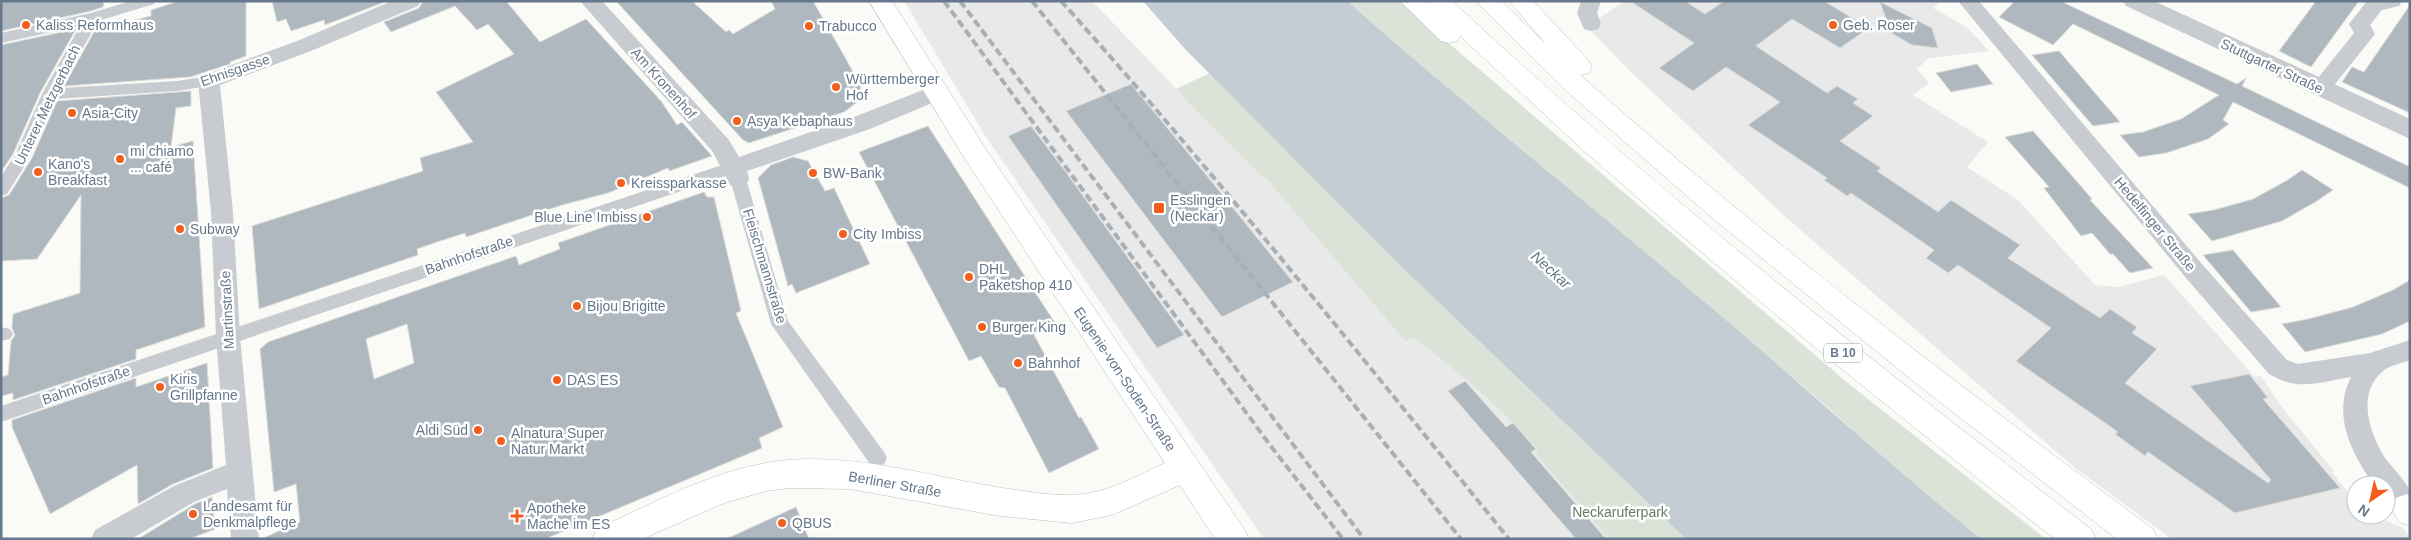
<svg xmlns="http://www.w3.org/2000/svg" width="2411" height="540" font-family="Helvetica,sans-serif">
  <rect width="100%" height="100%" fill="#fafaf7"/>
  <path fill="#e8e9e8" d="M904 1H1092L1236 151 1270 183 1406 342 1414 338 1466 378 1514 422 1538 450 1535 453 1609 539H1264L986 137Z
    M1624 1 1939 3 1933 8 1968 28 1989 51 1929 58 1917 69 1929 83 1913 95 1988 142 1967 167 2018 200 2095 285 2118 287 2164 275 2255 377 2261 376 2281 406 2334 471 2332 472 2356 503V515H2372L2403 528 2410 539H2172L2075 468 1789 220 1631 72 1587 27Z"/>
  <path fill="#dbe2d8" d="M1347 1H1399L1849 384 2046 539H1981L1921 491 1816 397 1503 136Z
    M1210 73 1410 275 1686 539H1609L1534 452 1538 450C1501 407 1459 372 1414 338L1406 342 1270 183 1236 151 1176 89Z"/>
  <path fill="#c3cdd3" d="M1143 1H1347C1465 105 1588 204 1708 305 1800 382 1888 464 1981 539H1686L1410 275 1185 49Z"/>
  <path fill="#b0b8bf" stroke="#dcdcd9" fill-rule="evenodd" d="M1 1H104L103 7 91 11 1 31Z
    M179 1H246V56L230 62V64L190 77 64 86 99 23 98 29 151 16V10Z
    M272 1H387L325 25 324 20 291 31 286 19 277 22Z
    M423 1H506L540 42 586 19 661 101 677 125 682 122 712 156 669 171 668 168 608 193 562 205 466 237 465 233 437 242 417 249 418 255 259 309 252 226 423 171 420 158 473 142 436 92 514 54 488 24 477 30 455 6 391 32 384 22 419 8Z
    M616 1H692L726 32 729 30 733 34 775 9 771 1H813L860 84 861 96 856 103 844 112 749 143 743 140Z
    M1630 1H1685L1705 14 1724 1H1824L1869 28 1840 48 1792 19 1756 46 1827 93 1837 86 1858 99 1853 103 1873 116 1840 141 1881 168 1877 171 1938 212 1951 200 2020 245 2008 258 2100 318 2110 309 2137 327 2132 333 2157 349 2125 383 2268 483 2271 480 2190 386 2249 374 2268 398 2263 399 2340 488 2235 513 2148 452 2145 456 2115 434 2118 432 2016 361 2051 328 1958 265 1948 273 1926 258 1934 250 1851 193 1847 196 1824 180 1827 178 1748 125 1780 102 1726 67 1693 91 1659 68 1694 43Z
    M2015 1H2060L2237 84 2246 78 2242 86 2410 167V188L2233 102 2223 120 2229 124 2208 139 2166 153 2139 157 2120 135 2143 132 2181 119 2219 95 2073 24 2053 45 1999 17Z
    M2316 1H2359L2311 67 2279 51Z
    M1880 2 1932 28 1938 48 1912 45 1891 33Z
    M2410 5V113L2342 82 2352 67 2364 72Z
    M76 29 40 93 13 154 1 172V45Z
    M2059 51 2089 86 2120 122 2093 126 2032 55Z
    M1977 64 1993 84 1951 92 1936 73Z
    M1131 84 1207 176 1293 282 1222 317 1066 111Z
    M191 91V106L176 108 171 147 193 141 205 327 136 350V359L13 400V393L1 396V377L8 375 11 341 15 335 12 328 13 314 80 293 81 195 37 259 1 261V198L9 195 32 158 57 101Z
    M928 126 1055 323 1033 333 1079 418 1081 417 1099 449 1049 473 1005 388 999 387 981 356 969 361 859 152Z
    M1031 126 1065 171 1184 335 1157 348 1008 136Z
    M2033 131 2092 199 2090 200 2153 268 2130 273 2113 254H2110L2092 233 2081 236 2044 188 2049 187 2005 137Z
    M793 157 808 161 825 191 834 188 870 264 796 293 792 284 788 286 758 178 771 165Z
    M2302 170 2333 190 2317 201 2282 221 2212 241 2188 214 2214 210 2253 199 2286 181Z
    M704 192 707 197H714L741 311 736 313 783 427 759 438 762 448 545 539H261L300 522 296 484 274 492 260 349 268 342 516 256 519 265 560 249 558 243ZM407 324 414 363 374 379 366 339Z
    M2233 250 2281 307 2251 312 2203 255Z
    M2410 280V321L2382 334 2305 352 2282 324 2308 319 2353 307 2393 290Z
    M207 363 213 468 173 484 138 504 137 465 50 514 12 427V420L136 378V387Z
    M1465 381 1506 427 1513 423 1536 449 1531 452 1606 539H1576L1448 391Z
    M212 497 215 529 189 539H138L195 504Z
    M796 507 809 539H726Z"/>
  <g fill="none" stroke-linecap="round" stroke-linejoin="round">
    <g stroke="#b9bfc4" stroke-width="1">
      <path id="secondary" d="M869 1H892L983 145 1244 529 1249 539H1215L1180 485 1112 515 1072 523 1000 516 850 489 789 488 766 491 724 503 642 539H592L597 529C658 501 720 466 788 460 865 454 941 480 1016 490 1038 493 1062 497 1084 494 1113 490 1139 475 1165 463L965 159Z"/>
    </g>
    <g stroke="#bcbfc3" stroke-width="1">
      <path id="trunk" d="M1400 1H1426L1428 3 1427 1H1452C1655 190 1871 361 2091 529L2096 539H2055L1986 485 1823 354 1662 219 1583 150 1460 36 1457 41 1449 43 1441 41Z
        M1476 1H1501L1546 44 1509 1H1533L1589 61 1592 67 1589 73 1580 75C1762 237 1957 384 2153 529L2158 539H2117L1918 385 1710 216 1563 88Z
        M2407 494 2410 495V526L2399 522 2391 508 2396 498Z"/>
    </g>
    <path fill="#c8cbd0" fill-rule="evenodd" d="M131 1H156L154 4 98 21 61 88 177 81 209 76 214 77 217 81 214 85 177 91 56 99 30 157 7 194 1 196V176L15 155 42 94 80 26 1 43V33L91 13Z
      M734 161 740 163 742 167 740 171 1 422V406Z
      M738 173 744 175 746 179 788 321 884 452 887 458 884 464 877 467 870 464 771 324 730 179 732 175Z
      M1 327 10 329 13 334 10 339 1 341Z"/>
    <path fill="#c8cbd0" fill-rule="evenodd" d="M392 1H421L418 6 311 51 220 85 233 212 240 337 259 539H231L227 489 194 502 131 539H91L95 530 174 486 226 465 216 337 211 212 198 81 202 76 297 41Z
      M580 1H602L729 140 739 157 854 117 928 88 936 86 944 88 947 93 944 98 870 129 747 171 749 179 746 185 738 187 730 185 713 152Z
      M1581 1H1601L1597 13 1601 24 1598 29 1591 31 1584 29 1577 13Z
      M1958 1H1979L2202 264 2287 360 2298 364 2370 353 2410 340V360C2400 364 2389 365 2382 372 2356 394 2370 435 2385 458 2391 466 2408 483 2410 492 2411 500 2410 511 2410 519L2397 517 2386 501V485H2374C2351 453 2332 415 2351 377 2319 382 2299 392 2269 374L2186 278Z
      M2367 1H2402L2399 6 2382 10 2370 25 2375 34 2328 93 2321 95 2314 93 2310 88 2354 33 2349 24Z"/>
    <path fill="#c8cbd0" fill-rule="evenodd" d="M2123 1H2154L2410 119V139L2126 6Z"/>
    <use href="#secondary" fill="#fff" fill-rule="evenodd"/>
    <use href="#trunk" fill="#fff" fill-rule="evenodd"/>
    <path stroke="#a9afb6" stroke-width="4" stroke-dasharray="8 4" stroke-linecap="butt" d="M944 1 1270 445 1343 539
      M960 1 1364 539
      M1032 1 1461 539
      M1061 1C1217 175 1362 358 1509 539"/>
  </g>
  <g fill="#f45e1d" stroke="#fff" stroke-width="2">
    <circle cx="26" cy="25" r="5"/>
    <circle cx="1833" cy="25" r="5"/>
    <circle cx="809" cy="26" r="5"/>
    <circle cx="836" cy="87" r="5"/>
    <circle cx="72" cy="113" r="5"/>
    <circle cx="737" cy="121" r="5"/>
    <circle cx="120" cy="159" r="5"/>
    <circle cx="38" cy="172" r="5"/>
    <circle cx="813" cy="173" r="5"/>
    <circle cx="621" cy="183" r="5"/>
    <rect x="1153" y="202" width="12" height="12" rx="2.5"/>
    <circle cx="647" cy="217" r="5"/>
    <circle cx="180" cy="229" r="5"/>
    <circle cx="843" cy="234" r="5"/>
    <circle cx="969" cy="277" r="5"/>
    <circle cx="577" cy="306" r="5"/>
    <circle cx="982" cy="327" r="5"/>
    <circle cx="1018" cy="363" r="5"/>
    <circle cx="557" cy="380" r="5"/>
    <circle cx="160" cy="387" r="5"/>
    <circle cx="478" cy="430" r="5"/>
    <circle cx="501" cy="441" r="5"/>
    <circle cx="193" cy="514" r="5"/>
    <path d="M514.5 508.5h5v5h5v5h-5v5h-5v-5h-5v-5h5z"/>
    <circle cx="782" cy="523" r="5"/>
  </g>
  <g text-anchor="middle" stroke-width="5" stroke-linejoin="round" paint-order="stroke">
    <rect fill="#fff" stroke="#94a0ae" stroke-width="1" x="1824" y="343.5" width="38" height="19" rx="4"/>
    <g font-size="12" font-weight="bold" fill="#66788b">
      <text x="1843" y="357">B 10</text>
    </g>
    <g font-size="14" fill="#66788b" stroke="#fff" text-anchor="start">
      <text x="36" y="30">Kaliss Reformhaus</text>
      <text x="1843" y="30">Geb. Roser</text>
      <text x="819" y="31">Trabucco</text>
      <text x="846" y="84">Württemberger<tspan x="846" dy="16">Hof</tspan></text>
      <text x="82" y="118">Asia-City</text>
      <text x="747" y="126">Asya Kebaphaus</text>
      <text x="130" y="156">mi chiamo<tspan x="130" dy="16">... café</tspan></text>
      <text x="48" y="169">Kano's<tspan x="48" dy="16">Breakfast</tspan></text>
      <text x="823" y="178">BW-Bank</text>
      <text x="631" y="188">Kreissparkasse</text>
      <text x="1170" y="205">Esslingen<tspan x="1170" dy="16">(Neckar)</tspan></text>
      <text x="637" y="222" text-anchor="end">Blue Line Imbiss</text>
      <text x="190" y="234">Subway</text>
      <text x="853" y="239">City Imbiss</text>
      <text x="979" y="274">DHL<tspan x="979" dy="16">Paketshop 410</tspan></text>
      <text x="587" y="311">Bijou Brigitte</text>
      <text x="992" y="332">Burger King</text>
      <text x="1028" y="368">Bahnhof</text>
      <text x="170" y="384">Kiris<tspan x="170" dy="16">Grillpfanne</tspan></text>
      <text x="567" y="385">DAS ES</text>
      <text x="468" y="435" text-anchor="end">Aldi Süd</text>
      <text x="511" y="438">Alnatura Super<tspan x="511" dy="16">Natur Markt</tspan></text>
      <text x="203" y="511">Landesamt für<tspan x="203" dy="16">Denkmalpflege</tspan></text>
      <text x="527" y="513">Apotheke<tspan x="527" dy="16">Mache im ES</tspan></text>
      <text x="792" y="528">QBUS</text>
    </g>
    <g font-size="14" fill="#66788b" stroke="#fff">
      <text transform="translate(2272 66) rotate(25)" y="5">Stuttgarter Straße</text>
      <text transform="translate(235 70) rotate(-19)" y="5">Ehnisgasse</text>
      <text transform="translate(664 83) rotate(48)" y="5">Am Kronenhof</text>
      <text transform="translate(47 105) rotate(-64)" y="5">Unterer Metzgerbach</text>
      <text transform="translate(2155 224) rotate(50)" y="5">Hedelfinger Straße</text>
      <text transform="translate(469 255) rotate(-19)" y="5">Bahnhofstraße</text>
      <text transform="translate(765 266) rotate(73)" y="5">Fleischmannstraße</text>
      <text transform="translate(227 310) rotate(-93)" y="5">Martinstraße</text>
      <text transform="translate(1125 379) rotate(56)" y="5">Eugenie-von-Soden-Straße</text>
      <text transform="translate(86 385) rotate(-19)" y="5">Bahnhofstraße</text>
      <text transform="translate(895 484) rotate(10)" y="5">Berliner Straße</text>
    </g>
    <g font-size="14" fill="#657c61" stroke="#fff">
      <text x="1620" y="517">Neckaruferpark</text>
    </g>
    <g font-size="15" font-style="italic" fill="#627a86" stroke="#fff">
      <text transform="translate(1551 270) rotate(42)" y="5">Neckar</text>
    </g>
  </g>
  <rect width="2411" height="540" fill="none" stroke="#66788b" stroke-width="5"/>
  <g transform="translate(2371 500) rotate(214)"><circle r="24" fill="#ffffff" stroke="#c2c9d1"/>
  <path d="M0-4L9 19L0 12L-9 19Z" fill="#f45e1d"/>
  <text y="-8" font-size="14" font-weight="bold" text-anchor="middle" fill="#66788b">N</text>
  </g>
</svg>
